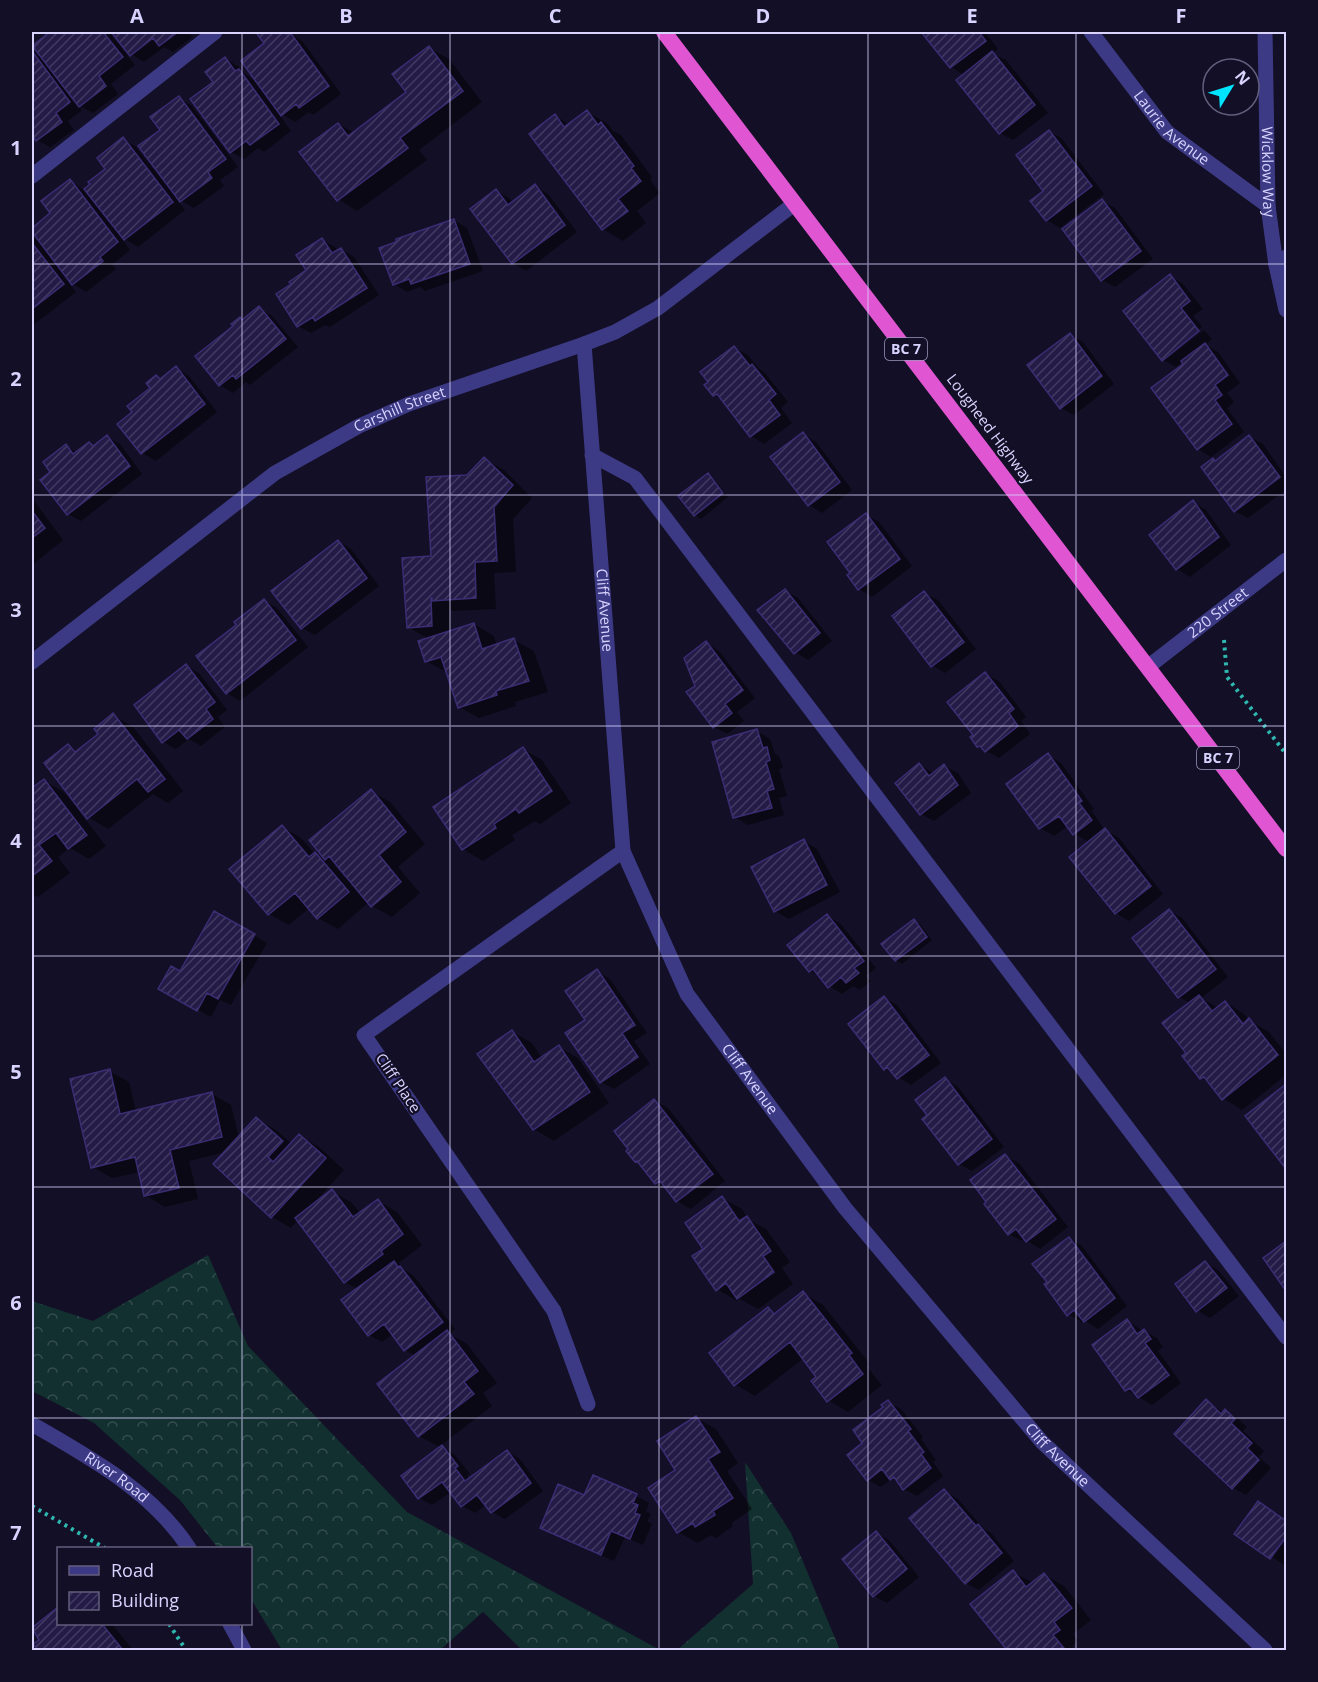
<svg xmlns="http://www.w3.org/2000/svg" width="1318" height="1682" font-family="'Open Sans',sans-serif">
  <defs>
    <pattern id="forest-crowns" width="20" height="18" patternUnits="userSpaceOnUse" patternTransform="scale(1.5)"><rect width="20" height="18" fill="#12302f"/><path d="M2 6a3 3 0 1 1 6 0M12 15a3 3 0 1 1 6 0" fill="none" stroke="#344d4e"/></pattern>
    <pattern id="building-hatch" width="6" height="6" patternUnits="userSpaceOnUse" patternTransform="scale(1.5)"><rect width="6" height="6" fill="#241b47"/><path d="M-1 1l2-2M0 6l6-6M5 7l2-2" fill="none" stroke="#433b63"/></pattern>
  </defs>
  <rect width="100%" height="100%" fill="#130f26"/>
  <path fill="url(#forest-crowns)" d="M208 1255 248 1346 407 1512 660 1650H522L483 1612 440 1650H282L251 1599 250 1548H218L180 1500 94 1423 32 1391V1301L93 1321Z
    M745 1462 791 1533 840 1650H677L753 1584Z"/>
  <path fill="#0007" fill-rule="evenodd" d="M53 32H109L135 65 111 84 118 94 93 113 78 105 82 110 68 121 74 130 50 147 37 140 32 132V52L44 59 35 45Z
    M113 32H188L192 37 173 52 164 47 144 62 131 54Z
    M263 32H291L296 37 303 42 341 94 313 115 309 112 295 122 277 111 291 131 264 152 258 148 244 159 231 152 215 83 226 59 239 67 243 73 258 82 267 43 259 34Z
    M923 32H985L998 49 992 53 1006 60 1048 113 1013 140 1000 133 964 75 951 67Z
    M429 48 449 59 482 102 419 150 427 160 357 211 338 199 339 124 354 133 408 92Z
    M179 98 192 106 238 167 220 180 224 186 194 208 176 198 185 210 138 247 120 236 130 250 112 265 116 269 86 292 67 280 76 292 32 326V230L52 213 70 181 84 190 107 169 123 139 136 147 160 177 162 176V130Z
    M587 112 607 123 613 131 621 135 652 177 650 180 660 193 637 211 646 223 623 241 603 229 531 134 555 116 570 125Z
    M1049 131 1062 139 1104 194 1060 228 1047 220 1045 191Z
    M535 186 548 194 577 232 526 271 513 263 496 191 509 198 513 203Z
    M1102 201 1115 208 1153 259 1115 287 1102 280Z
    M454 220 467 228 483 271 425 291 420 287 407 292 394 284Z
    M322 240 335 247 338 251 341 249 354 257 379 295 330 327 325 325 311 333 298 326Z
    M1170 276 1183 284 1203 309 1193 316 1202 327 1165 357V360L1204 330 1212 339 1205 345 1218 352 1240 383 1227 393 1234 402 1227 408 1244 432 1211 457 1198 449 1183 362 1176 367 1163 360Z
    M259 308 272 316 298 347 250 385 246 382 233 393 220 385 235 327 240 319 244 321Z
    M1070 335 1083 342 1114 384 1074 415 1061 408Z
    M734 348 748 355 758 368 765 373 788 402 781 408 792 423 764 444 751 436 724 401 714 395Z
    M176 368 189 376 217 412 156 461 142 453 119 424 134 412 152 388 156 377 161 380Z
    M803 434 816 442 852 490 822 513 809 505Z
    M107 437 120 444 142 474 81 521 68 514 53 472 66 446 78 453 90 444 94 446Z
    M1249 437 1263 444 1286 477V490L1248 518 1235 511 1216 462Z
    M484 459 504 470 532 498 513 519 516 572 494 573 496 609 453 611 450 609 451 632 474 624 494 636 497 646 514 640 534 651 548 692 515 702 516 706 479 718 459 707 448 672H446L426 661 429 639 408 627 433 557 468 476Z
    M708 475 714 479 728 497 701 519 695 515Z
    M32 498 63 540 32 565Z
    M1193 502 1206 510 1231 545 1190 577 1177 569 1151 535Z
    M866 515 879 522 912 566 872 597 859 589 849 576 852 573Z
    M338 541 351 549 379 586 315 635 302 628Z
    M785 590 798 598 832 641 808 660 795 652Z
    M924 593 938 600 976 649 945 673 932 665Z
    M264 601 277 608 308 647 240 701 227 693 238 625Z
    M706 643 719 651 755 698 737 712 744 721 727 734 714 727 697 687Z
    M186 666 199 673 227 710 218 717 225 727 201 746 189 739 176 749 163 742Z
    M985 674 999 681 1026 717 1021 721 1030 734 999 758 978 746 975 735Z
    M113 715 133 727 183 791 168 803 153 794 108 829 88 817 68 746 78 751 100 734Z
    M757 731 770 739 775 754 779 756 783 768 779 769 787 796 779 798 784 815 748 825 735 817Z
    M523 749 542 760 571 803 540 824 535 821 512 835 515 840 483 861 463 849 435 807Z
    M1048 755 1061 763 1094 809 1091 810 1104 829 1119 838 1163 894 1129 921 1116 913 1090 843 1074 833 1068 826 1054 836 1040 828 1008 784Z
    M920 765 934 774 945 766 958 773 971 793 934 821 921 814Z
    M44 781 64 792 106 846 89 859 70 848 58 857 70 873 38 897 32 894V790Z
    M371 791 390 802 425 844 398 867 420 893 392 917 372 906 369 902 338 929 318 918 309 908 289 925 269 914 231 869 282 827 301 838 315 854 327 861 311 841ZM334 865 341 868 347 876 345 878Z
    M804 841 817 849 840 892 789 919 775 911 753 868Z
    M1169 911 1182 918 1228 977 1201 998 1218 1008 1225 1002 1244 1014 1250 1021 1269 1032 1286 1054V1075L1242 1110 1223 1098 1211 1084 1201 1078 1188 1053 1190 1003 1179 997Z
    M215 913 267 943 231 1005 220 1000 211 1017 160 988 181 973Z
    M827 916 840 923 876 968 866 976 871 981 860 990 853 986 842 994 829 986 823 979 810 971Z
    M914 921 920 924 932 940 902 964 896 960Z
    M597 971 610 979 647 1033 634 1041 650 1064 614 1089 601 1082 587 1020Z
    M884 998 897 1005 941 1063 911 1085 885 1069Z
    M513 1032 532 1043 542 1058 559 1047 578 1058 609 1103 554 1141 534 1129 480 1054Z
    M109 1071 129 1082 136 1111 212 1094 231 1105 239 1138 257 1119 276 1130 292 1144 300 1136 319 1147 344 1170 314 1203 315 1204 332 1191 352 1203 361 1214 378 1201 397 1212 422 1245 399 1263 401 1266 400 1267 413 1275 455 1329 449 1334 467 1344 497 1383 483 1393 492 1406 440 1446 455 1455 470 1474 467 1476 470 1480 507 1452 520 1459 543 1491 505 1519 492 1512 486 1505 475 1513 462 1506 451 1492 432 1505 419 1498 441 1448 419 1436 416 1356 405 1350 393 1334 382 1342 369 1335 358 1289 345 1282 298 1220 291 1228 272 1217 226 1152 189 1161 198 1199 165 1207 145 1195 140 1172 112 1178 93 1167Z
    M945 1079 958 1087 1004 1147 972 1171 959 1164 929 1116Z
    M1286 1086V1167L1247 1116Z
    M654 1101 668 1108 725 1181 691 1209 677 1201 669 1190 656 1183 642 1165 636 1161Z
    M1005 1156 1019 1163 1068 1227 1040 1249 1025 1239 1022 1241 1009 1234Z
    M722 1198 742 1209 748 1219 766 1229 790 1262 782 1268 793 1284 758 1309 740 1299 737 1301 717 1289Z
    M1069 1238 1082 1246 1127 1306 1098 1329 1084 1320 1082 1322 1068 1314Z
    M1286 1243V1288L1265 1259Z
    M1205 1263 1218 1270 1239 1296 1210 1318 1197 1310Z
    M803 1293 823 1305 870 1364 867 1367 882 1385 848 1412 828 1400 818 1377 804 1358 755 1396 735 1384 768 1309 777 1314Z
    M1127 1321 1140 1329 1142 1332 1144 1331 1157 1338 1163 1347 1158 1351 1181 1383 1152 1405 1127 1390Z
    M1206 1401 1224 1413 1225 1411 1238 1419 1247 1427 1243 1431 1264 1451 1259 1457 1271 1468 1246 1495 1233 1488Z
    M888 1402 901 1409 923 1437 921 1439 936 1460 933 1462 943 1476 917 1496 904 1489 900 1483 892 1479 881 1487 868 1480 865 1443Z
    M696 1418 716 1429 738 1463 727 1471 752 1509 732 1523 733 1526 716 1538 711 1535 698 1543 678 1532 677 1471Z
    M945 1491 958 1499 983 1528 991 1533 1014 1561 979 1590 966 1583Z
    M636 1496 649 1503 646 1511 651 1514 647 1521 652 1524 643 1545 625 1537 614 1561 554 1534 541 1527 585 1497Z
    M1258 1503 1286 1521V1562L1284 1565 1237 1533Z
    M876 1533 889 1540 919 1577 887 1603 874 1596Z
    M1013 1572 1033 1583 1044 1575 1064 1586 1091 1620 1073 1634 1078 1641 1072 1646 1075 1650H1009L973 1604Z
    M58 1609V1624H112L133 1650H40L36 1644 41 1640 33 1628Z"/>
  <path fill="url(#building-hatch)" stroke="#3b2d73" stroke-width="1.5" d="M50 32H103L123 57 99 76 106 86 79 107 34 48 35 47 33 45Z
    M111 32H178L159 46 153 38 130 56Z
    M260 32H285L287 34 290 32 329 86 299 108 296 104 281 116 241 61 264 43 257 34Z
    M921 32H979L986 41 950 68Z
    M429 46 463 91 400 138 408 148 337 201 299 152 338 123 348 136 406 92 392 74Z
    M32 51 70 102 56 113 62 122 36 141 32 135Z
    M992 51 1035 105 999 134 956 80Z
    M225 57 235 71 239 69 279 124 250 145 246 141 230 153 190 99 213 82 205 72Z
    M179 96 226 159 208 172 212 178 180 202 138 146 160 130 150 117Z
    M587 110 598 125 601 122 634 166 631 168 641 181 618 199 628 211 602 230 529 134 555 114 564 127Z
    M1049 130 1092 186 1046 221 1030 201 1043 191 1016 155Z
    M123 137 173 202 124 240 84 189 90 184 88 182 105 169 97 158Z
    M70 179 118 242 100 257 103 261 72 285 32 232V228L50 213 41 201Z
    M535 184 565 225 512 264 470 209 496 189 508 205Z
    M1102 199 1141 251 1101 281 1062 229Z
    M454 219 470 264 411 284 409 279 393 285 379 248 396 242V239Z
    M322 238 332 253 341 248 367 288 315 321 313 317 297 327 276 294 291 284 289 282 306 270 296 255Z
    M32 243 64 284 32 309Z
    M1170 274 1190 301 1181 308 1199 331 1162 361 1123 311Z
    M259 306 286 339 236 379 233 375 219 386 195 356 233 326 231 324 240 317 242 320Z
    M1070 333 1102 376 1060 409 1027 365Z
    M1205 343 1228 375 1215 385 1222 395 1215 400 1232 424 1197 450 1151 388 1183 364 1181 361Z
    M734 346 750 366 752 364 776 394 769 400 780 415 750 437 717 394 713 396 704 385 708 382 700 372Z
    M176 366 205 404 141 454 117 424 132 412 127 406 150 388 146 383 156 375 160 379Z
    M803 432 840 482 808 506 770 457Z
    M107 435 130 466 67 515 40 480 50 472 43 462 66 444 73 454 89 442 93 446Z
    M1249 435 1280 477 1234 512 1201 467 1213 458 1215 461Z
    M484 457 513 485 494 507 497 561 475 562 476 598 432 601V598H431L432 626 407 628 402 558 431 556 426 477 467 475Z
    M708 473 723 493 694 516 678 496Z
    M1193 500 1219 537 1176 570 1149 535Z
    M32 511 45 528 32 538Z
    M866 513 900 559 858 590 847 575 850 573 827 542Z
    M338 540 367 578 301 629 271 591Z
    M785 589 820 633 794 654 757 610Z
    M924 591 964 642 931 667 892 616Z
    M264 599 296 640 226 694 196 656 236 625 234 622Z
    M474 623 482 649 514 638 529 681 496 691 497 695 458 708 441 657 425 662 418 641Z
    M706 641 743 690 725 704 732 713 713 728 686 692 695 686 684 658Z
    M186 664 215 702 206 709 213 719 187 739 179 730 162 743 134 705Z
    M985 672 1014 709 1009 713 1018 726 985 752 980 746 977 747 970 737 973 735 947 702Z
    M113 713 165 779 148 792 137 779 87 819 44 763 68 744 75 752 98 734 94 729Z
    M757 729 763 748 767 747 770 760 766 762 774 789 767 791 772 808 733 818 712 742Z
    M523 747 552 791 519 813 516 809 494 824 496 828 462 850 433 807Z
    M1048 753 1082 801 1079 803 1092 820 1073 835 1059 816 1039 829 1006 784Z
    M919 763 929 776 944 764 958 785 920 815 895 783Z
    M44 779 87 835 68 849 56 833 39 845 52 861 32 876V788Z
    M371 789 406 832 379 855 401 882 371 907 329 856 325 860 309 840Z
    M282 825 309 857 315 852 349 892 317 919 295 893 268 915 229 869Z
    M1105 828 1151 886 1115 914 1069 857Z
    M804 839 827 885 774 912 751 867Z
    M1169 909 1216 969 1178 998 1132 938Z
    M214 911 255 934 218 999 207 993 197 1011 158 989 171 966 180 971Z
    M827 914 864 961 854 968 859 973 846 983 841 977 828 988 813 969 809 972 787 945Z
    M914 919 927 937 895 961 881 944Z
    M597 969 635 1025 622 1033 638 1057 600 1083 565 1033 585 1020 565 991Z
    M1199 995 1212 1011 1225 1001 1243 1024 1249 1018 1278 1055 1222 1100 1204 1077 1200 1079 1182 1056 1186 1053 1162 1023Z
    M884 996 929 1055 897 1079 887 1067 884 1070 848 1024Z
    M512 1030 534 1062 559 1045 590 1092 533 1130 477 1054Z
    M110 1069 120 1114 212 1092 222 1137 170 1150 179 1188 144 1196 135 1157 91 1168 70 1079Z
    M945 1077 992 1139 958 1165 922 1119 927 1115 915 1100Z
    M1286 1084V1169L1245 1116Z
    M654 1099 713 1174 676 1202 660 1181 655 1184 637 1161 635 1162 626 1151 628 1149 614 1131Z
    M256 1117 283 1141 268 1157 273 1162 299 1134 326 1158 271 1218 213 1164Z
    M1005 1154 1056 1219 1026 1242 1016 1229 1008 1235 984 1204 986 1202 970 1180Z
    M332 1189 353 1217 378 1199 403 1234 381 1251 383 1254 344 1283 295 1218Z
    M722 1196 739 1221 747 1216 771 1251 763 1256 774 1272 737 1299 726 1283 716 1291 692 1256 703 1249 685 1223Z
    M1069 1237 1115 1298 1084 1322 1074 1310 1067 1316 1044 1284 1047 1282 1032 1264Z
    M1286 1241V1291L1263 1258Z
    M394 1261 398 1267 400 1266 443 1322 404 1351 384 1324 368 1336 341 1300Z
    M1205 1261 1227 1288 1196 1312 1175 1284Z
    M803 1291 852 1353 849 1355 863 1374 827 1402 811 1381 816 1377 790 1342 734 1386 709 1353 768 1307 774 1314Z
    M1127 1319 1137 1334 1144 1329 1151 1339 1145 1343 1169 1375 1138 1398 1130 1388 1125 1391 1092 1345Z
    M447 1330 478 1371 464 1382 474 1394 418 1437 377 1384Z
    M1206 1399 1221 1414 1225 1409 1235 1419 1231 1423 1252 1443 1247 1448 1259 1460 1232 1489 1174 1434Z
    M888 1400 911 1429 908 1431 924 1452 921 1454 931 1468 903 1490 894 1477 890 1480 882 1469 867 1481 847 1455 862 1443 853 1430 883 1407 881 1405Z
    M696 1416 720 1452 708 1459 733 1498 713 1511 715 1515 695 1527 693 1523 677 1533 648 1488 675 1470 657 1441Z
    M442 1445 458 1466 455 1468 465 1481 507 1450 531 1483 491 1513 477 1495 461 1507 442 1482 418 1499 401 1476Z
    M593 1475 637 1494 633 1503 638 1505 635 1513 640 1515 630 1539 611 1531 601 1555 540 1528 558 1484 584 1495Z
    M944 1489 976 1526 978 1524 1002 1553 965 1584 909 1518Z
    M1258 1501 1286 1521V1537L1270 1559 1234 1534Z
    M876 1531 907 1569 873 1597 842 1559Z
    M1013 1570 1026 1587 1044 1573 1072 1608 1054 1622 1060 1630 1053 1635 1064 1648 1061 1650H1007L970 1604Z
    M58 1607V1624H102L123 1650H38L33 1644 39 1640 32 1628Z"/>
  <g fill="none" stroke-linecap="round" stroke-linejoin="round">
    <path stroke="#2fb8b0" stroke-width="4" stroke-dasharray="3 4.5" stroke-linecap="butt" d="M1224 640 1227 677 1286 754
      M32 1506 105 1548
      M169 1624 186 1650"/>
    <path stroke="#3d3a85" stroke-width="15" d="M32 176 215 32
      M1276 265 1286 257
      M592 455 635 478 1286 1337"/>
    <g stroke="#3d3a85" stroke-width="15">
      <path id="s1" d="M1091 32 1167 132 1268 206"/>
      <path id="s2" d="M1265 32 1268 206 1276 265 1286 310"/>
      <path id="s3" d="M584 344 623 851 687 994 845 1208 1042 1442 1265 1650"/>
      <path id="s4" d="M32 662 275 473 359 426 409 404 584 344 615 332 658 308 794 204"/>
      <path id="s5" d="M1149 666 1286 560"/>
      <path d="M588 1404 554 1311 364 1035 623 851"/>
    </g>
    <g stroke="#3d3a85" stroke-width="15">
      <path id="s6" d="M32 1424C90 1458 151 1490 189 1548"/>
      <path d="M230 1624 244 1650"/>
    </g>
    <path stroke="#e055d1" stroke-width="16" d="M664 32 1286 849"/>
  </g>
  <path fill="none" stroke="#d9d4ff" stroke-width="1.5" stroke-opacity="0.55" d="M242 32V1548M450 32V1650M659 32V1650M868 32V1650M1076 32V1650M32 264H1286M32 495H1286M32 726H1286M32 956H1286M32 1187H1286M32 1418H1286M242 1624V1650"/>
  <g text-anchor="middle" stroke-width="4.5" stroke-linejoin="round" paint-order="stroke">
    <g fill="#130f26" stroke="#9e99be" stroke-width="1.5">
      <rect x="885" y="338" width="42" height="22" rx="4.5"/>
      <rect x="1197" y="747" width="42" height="22" rx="4.5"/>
    </g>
    <g font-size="14" font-weight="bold" fill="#d9d4ff">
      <text x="906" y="354">BC 7</text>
      <text x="1218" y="763">BC 7</text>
    </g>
    <g font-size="15" fill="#d9d4ff" stroke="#130f26">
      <text dy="5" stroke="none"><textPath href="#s1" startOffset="126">Laurie Avenue</textPath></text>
      <text dy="5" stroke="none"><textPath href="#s2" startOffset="140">Wicklow Way</textPath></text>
      <text dy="5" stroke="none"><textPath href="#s4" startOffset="448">Carshill Street</textPath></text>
      <text transform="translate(990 429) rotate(53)" y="5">Lougheed Highway</text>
      <text dy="5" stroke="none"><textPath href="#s3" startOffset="267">Cliff Avenue</textPath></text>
      <text dy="5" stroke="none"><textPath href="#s5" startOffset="87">220 Street</textPath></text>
      <text dy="5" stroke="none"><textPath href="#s3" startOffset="771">Cliff Avenue</textPath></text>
      <text transform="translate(398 1083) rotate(56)" y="5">Cliff Place</text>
      <text dy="5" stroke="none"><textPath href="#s3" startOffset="1257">Cliff Avenue</textPath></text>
      <text dy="5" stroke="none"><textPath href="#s6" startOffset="100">River Road</textPath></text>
    </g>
  </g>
  <rect width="1318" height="1682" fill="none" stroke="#130f26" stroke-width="66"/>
  <rect x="57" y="1547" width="195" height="78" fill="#130f26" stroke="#625e7d" stroke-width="1.5"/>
  <rect x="69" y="1566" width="30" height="9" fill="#3d3a85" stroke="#625e7d" stroke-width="1.5"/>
  <text x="111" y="1577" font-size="18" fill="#d9d4ff">Road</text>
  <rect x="69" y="1592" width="30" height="18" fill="url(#building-hatch)" stroke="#625e7d" stroke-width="1.5"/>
  <text x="111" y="1607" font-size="18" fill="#d9d4ff">Building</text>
  <g transform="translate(1231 87) rotate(52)"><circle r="28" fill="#130f26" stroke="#625e7d" stroke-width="1.5"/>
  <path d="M0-4.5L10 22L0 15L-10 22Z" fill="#00e5ff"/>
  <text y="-9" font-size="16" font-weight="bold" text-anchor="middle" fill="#d9d4ff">N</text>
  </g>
  <rect x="33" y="33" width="1252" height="1616" fill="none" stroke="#d9d4ff" stroke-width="2"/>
  <g font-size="20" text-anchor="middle" font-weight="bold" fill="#d9d4ff">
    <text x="137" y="23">A</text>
    <text x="346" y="23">B</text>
    <text x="555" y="23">C</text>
    <text x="763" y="23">D</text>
    <text x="972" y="23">E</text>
    <text x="1181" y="23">F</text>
    <text x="16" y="155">1</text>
    <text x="16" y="386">2</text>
    <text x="16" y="617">3</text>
    <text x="16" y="848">4</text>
    <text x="16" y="1079">5</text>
    <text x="16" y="1310">6</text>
    <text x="16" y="1540">7</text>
  </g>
</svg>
